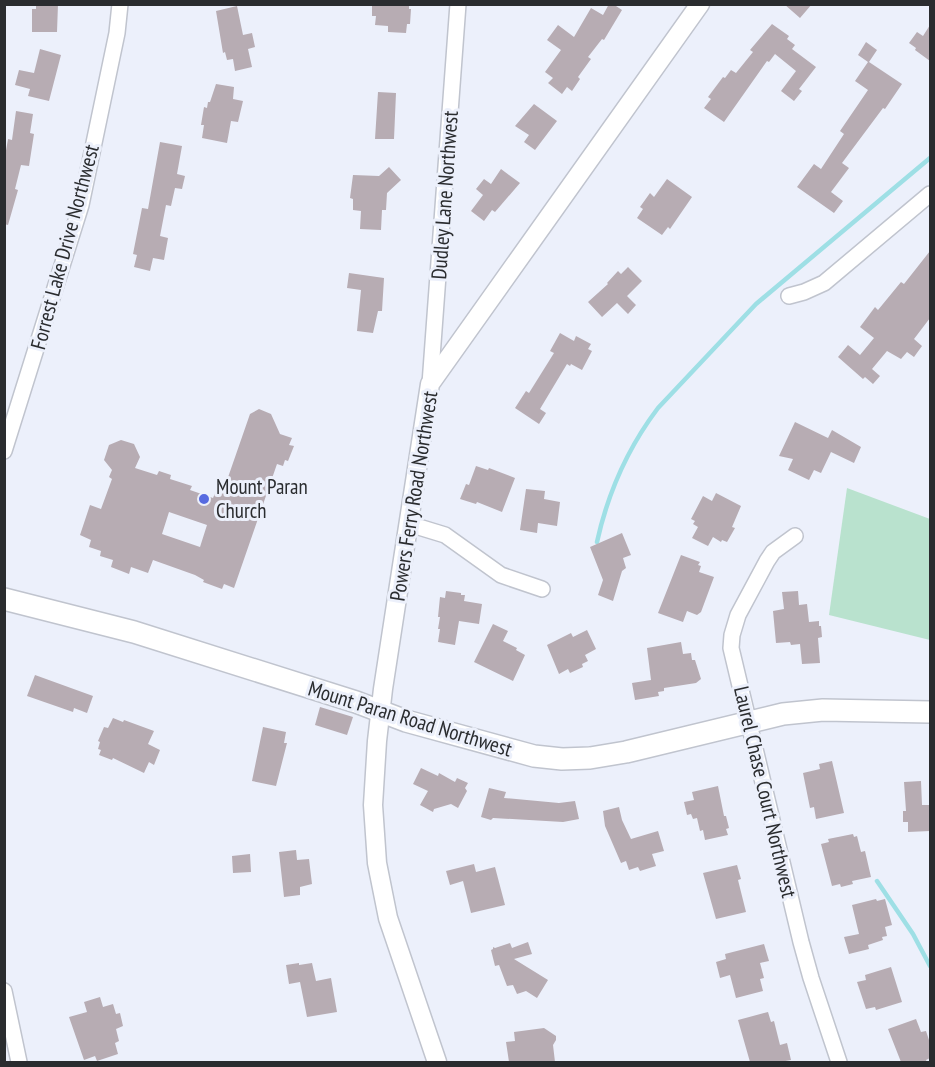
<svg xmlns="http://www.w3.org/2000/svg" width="935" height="1067" font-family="'PT Sans Narrow',sans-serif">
  <rect width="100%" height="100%" fill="#ecf0fb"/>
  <path fill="#b9e2ce" d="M847 488 930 519V640L829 615Z"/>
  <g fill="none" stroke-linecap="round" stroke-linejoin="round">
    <path stroke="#9edfe5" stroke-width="4.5" d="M597 542C608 492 627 449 658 408L756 304 930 158
      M877 881 913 934 930 966"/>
  </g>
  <path fill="#b7acb3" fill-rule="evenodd" d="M36 4H58L57 32H32V9H36Z
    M372 4H409V9H411L410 24H407L406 33 388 32V26L375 25 376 16H372Z
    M609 4H613L622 10 604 40 602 39 588 57 591 59 578 77 580 79 572 91 567 87 562 94 548 83 553 78 545 72 561 50 547 40 558 25 574 37 591 8 603 15Z
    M784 4H812L800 18Z
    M237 6 243 35 252 33 255 47 248 49 252 67 235 71 233 59 227 60 225 52 223 53 216 11Z
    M772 24 789 36 787 39 795 45 792 49 816 67 799 89 802 91 794 101 781 91 796 71 775 54 769 62 767 61 724 122 704 108 711 99 708 97 723 77 725 78 731 70 736 73 753 52 750 50Z
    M930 25V61L915 50 916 48 909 43 917 32 923 36Z
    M866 42 877 50 869 62 902 84 885 109 883 108 842 163 849 168 831 192 843 201 834 213 797 187 814 164 821 169 844 134 840 131 868 90 855 81 868 62 858 55Z
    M40 49 61 55 49 101 28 96 30 89 15 85 19 70 34 73Z
    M216 84 234 87 233 99 243 101 238 122 231 121 227 143 202 138 204 125H201L204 107 207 108 208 102H210Z
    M378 92 396 93 394 139H375Z
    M534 104 557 121 535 150 524 142 529 135 515 126Z
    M16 111 33 114 30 133 34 134 29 166 21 165 15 189 18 190 8 225 4 224V162L8 139 12 140Z
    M160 142 182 146 177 174 185 176 182 189 175 188 171 206 166 205 160 236 168 238 164 260 153 258 150 271 134 267 137 255 133 254 142 208 148 209Z
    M389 167 401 180 387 193 386 210H382L381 230 360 229 361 211 353 210V199L350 198 353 175 379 176Z
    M501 169 520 183 495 212 492 210 484 221 471 211 483 195 476 189 484 179 491 184Z
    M667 179 692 197 670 229 668 227 662 235 637 218 643 209 640 207 650 193 654 197Z
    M930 251V318L914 339 922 346 914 357 907 352 901 359 887 351 872 369 880 376 873 384 865 377 863 379 838 357 848 345 860 355 874 338 860 327 875 307 878 310 901 282 904 284Z
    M628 267 642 281 627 296 636 305 628 314 617 303 602 317 588 302 608 284 607 283 618 271 621 274Z
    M349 273 384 278 382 311H378L373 333 357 331 361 290 347 288Z
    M560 333 574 341 576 336 591 344 588 349 592 351 582 370 571 364 570 366 567 364 540 409 546 413 539 424 515 408 526 391 529 393 554 353 550 351Z
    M259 409 271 414 280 434 292 438 289 445 294 446 288 461 285 460 283 466 277 464 234 588 224 584 222 589 203 582 204 580 195 575 153 560 148 573 131 567 129 574 111 567 113 560 100 556 101 551 89 547 91 540 80 535 90 505 101 509 112 479 109 477 112 470 104 460 109 445 121 440 134 444 140 457 135 468 157 475 159 471 171 475 170 479 192 486 190 490 213 498 219 484 225 486 250 414ZM169 512 207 525 200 547 162 534Z
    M795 422 828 438 832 430 861 447 854 463 831 452 821 473 814 470 809 480 788 470 793 459 779 456Z
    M476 466 488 470 489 468 515 478 502 512 477 502 476 504 460 499 466 484 469 485Z
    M526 489 545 491 544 499 560 502 557 526 538 523 537 533 520 530Z
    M716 493 741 506 732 527 735 528 727 542 722 540 721 542 713 537 708 546 692 538 698 527 693 524 695 521 691 519 703 496 712 501Z
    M622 533 631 555 623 558 626 568 622 571 613 601 598 595 603 580 590 547Z
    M681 555 700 562 698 565 701 566 699 572 714 577 701 612 697 615 687 611 683 622 658 613Z
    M446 591 461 593V595H465L464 601 482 604 479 624 459 621 455 645 438 642 440 629H438L440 617H438L440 597 445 598Z
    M798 591 799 605 807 604 809 622 819 621V626H821L822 637 818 638 820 663 802 664 800 644 791 645 790 642 776 643 773 611 784 609 782 592Z
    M493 624 508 631 503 641 517 648 516 650 525 655 513 681 474 662Z
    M587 630 596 649 585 655 588 661 582 664 583 667 570 673 568 669 559 674 547 645 571 633 573 637Z
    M681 642 683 654 691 653 692 660H695L701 679 696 683 664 688V691L658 692 659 696 635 700 632 683 651 680 647 648Z
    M35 675 93 696 87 713 74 708 73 712 27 696Z
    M320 707 353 717 347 735 315 725Z
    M113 718 123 722 124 720 154 731 148 744 160 750 154 765 149 762 144 773 113 758 112 760 99 755 101 750 98 749 100 742 98 741 104 727 108 728Z
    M263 727 286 732 284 743H287L276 786 252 781Z
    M832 761 844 813 816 819 814 807 810 808 803 773 820 769 819 764Z
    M421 768 438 776 439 773 455 782 457 778 468 783 465 788 467 791 458 808 451 804 434 809 433 812 420 805 428 791 413 784Z
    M921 781 922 805H930V831L908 832V822H903V811H906L904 782Z
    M718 786 724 816H726L729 828 726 829 728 835 705 840 703 830 700 831 697 818 693 819 691 814 687 815 684 802 694 800 692 792Z
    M489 788 506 792 504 798 559 803 575 801 579 819 563 822 493 818 491 820 481 817Z
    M619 807 622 820 631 839 658 831 664 851 652 854 656 866 640 871 638 867 629 870 626 861 621 863 605 826 603 811Z
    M853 834 854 837 857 836 861 852 865 851 871 877 852 881 853 884 841 887 840 884 832 886 821 844 829 842 828 839Z
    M296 850 297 860 309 859 312 884 300 887V895L284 897 279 852Z
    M250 854 251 872 233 873 232 856Z
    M474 864 476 872 495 867 505 905 471 913 463 881 450 885 446 871Z
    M737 865 741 879 738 880 746 912 716 919 703 873Z
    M876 899 877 901 885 899 892 925 885 927 887 936 882 937 883 940 868 945 869 949 849 954 844 937 859 934 852 905Z
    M528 942 532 954 514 959 548 980 537 998 526 991 517 994 513 985 507 986 499 965 495 966 491 950 493 949V947L495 948 510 943 512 948Z
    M764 944 769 961 760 963 764 978 760 979 763 991 736 998 730 975 720 978 716 962 726 959 725 954Z
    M299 963V965L312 963 316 981 331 978 337 1012 307 1017 300 982 289 984 286 965Z
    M891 967 902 1002 876 1010 875 1007 866 1009 857 982 866 980 865 975Z
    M100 997 103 1007 113 1004 116 1014 120 1013 123 1026 116 1029 119 1041 115 1043 118 1054 97 1061 95 1056 84 1060 69 1017 87 1012 84 1002Z
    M768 1012 771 1022 774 1021 780 1045 787 1043 791 1060 780 1062H750L738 1020Z
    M916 1019 921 1032 926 1031 930 1043V1058L926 1060 927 1062H901L888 1029Z
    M544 1028 556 1036V1040L553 1045 555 1062H509L506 1042 515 1041 514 1032Z"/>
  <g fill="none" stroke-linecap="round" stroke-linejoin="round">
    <g stroke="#c0c4ce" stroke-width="18">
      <path id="minor" d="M789 296 804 292 824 283 930 194
        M430 384 458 4
        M4 451 81 205 117 33 120 4
        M409 524 445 535 501 575 542 589
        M795 536 773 552 767 561 738 615 732 635 731 648 801 942 811 978 839 1062
        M4 991 19 1062"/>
    </g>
    <g stroke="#c0c4ce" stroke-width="21">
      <path id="tertiary" d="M437 1062 388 918 377 863 373 805 377 741 383 689 430 384 700 4"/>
    </g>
    <g stroke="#c0c4ce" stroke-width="24">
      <path id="secondary" d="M4 599 134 632 356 702 406 721 534 756 562 759 590 758 626 752 783 714 823 710 930 712"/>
    </g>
    <use href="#minor" stroke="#fff" stroke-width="15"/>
    <use href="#tertiary" stroke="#fff" stroke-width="18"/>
    <use href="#secondary" stroke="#fff" stroke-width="21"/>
  </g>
  <circle fill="#566ae0" stroke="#ecf0fb" stroke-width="2" cx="204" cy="499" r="6"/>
  <g text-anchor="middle" stroke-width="6" stroke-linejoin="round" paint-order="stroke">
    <g font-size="21" fill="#2a2c2f" stroke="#ecf0fb">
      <text transform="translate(445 195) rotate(-86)" y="7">Dudley Lane Northwest</text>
      <text transform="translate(65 247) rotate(-75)" y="7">Forrest Lake Drive Northwest</text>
      <text transform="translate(414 496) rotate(-81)" y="7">Powers Ferry Road Northwest</text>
      <text transform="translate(410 719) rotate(17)" y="7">Mount Paran Road Northwest</text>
      <text transform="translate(765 792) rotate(77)" y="7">Laurel Chase Court Northwest</text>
    </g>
    <g font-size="21" fill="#2a2c2f" stroke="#ecf0fb" text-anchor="start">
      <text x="216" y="494">Mount Paran<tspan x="216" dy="24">Church</tspan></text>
    </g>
  </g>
  <rect width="935" height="1067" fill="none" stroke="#2a2c2f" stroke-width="12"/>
</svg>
